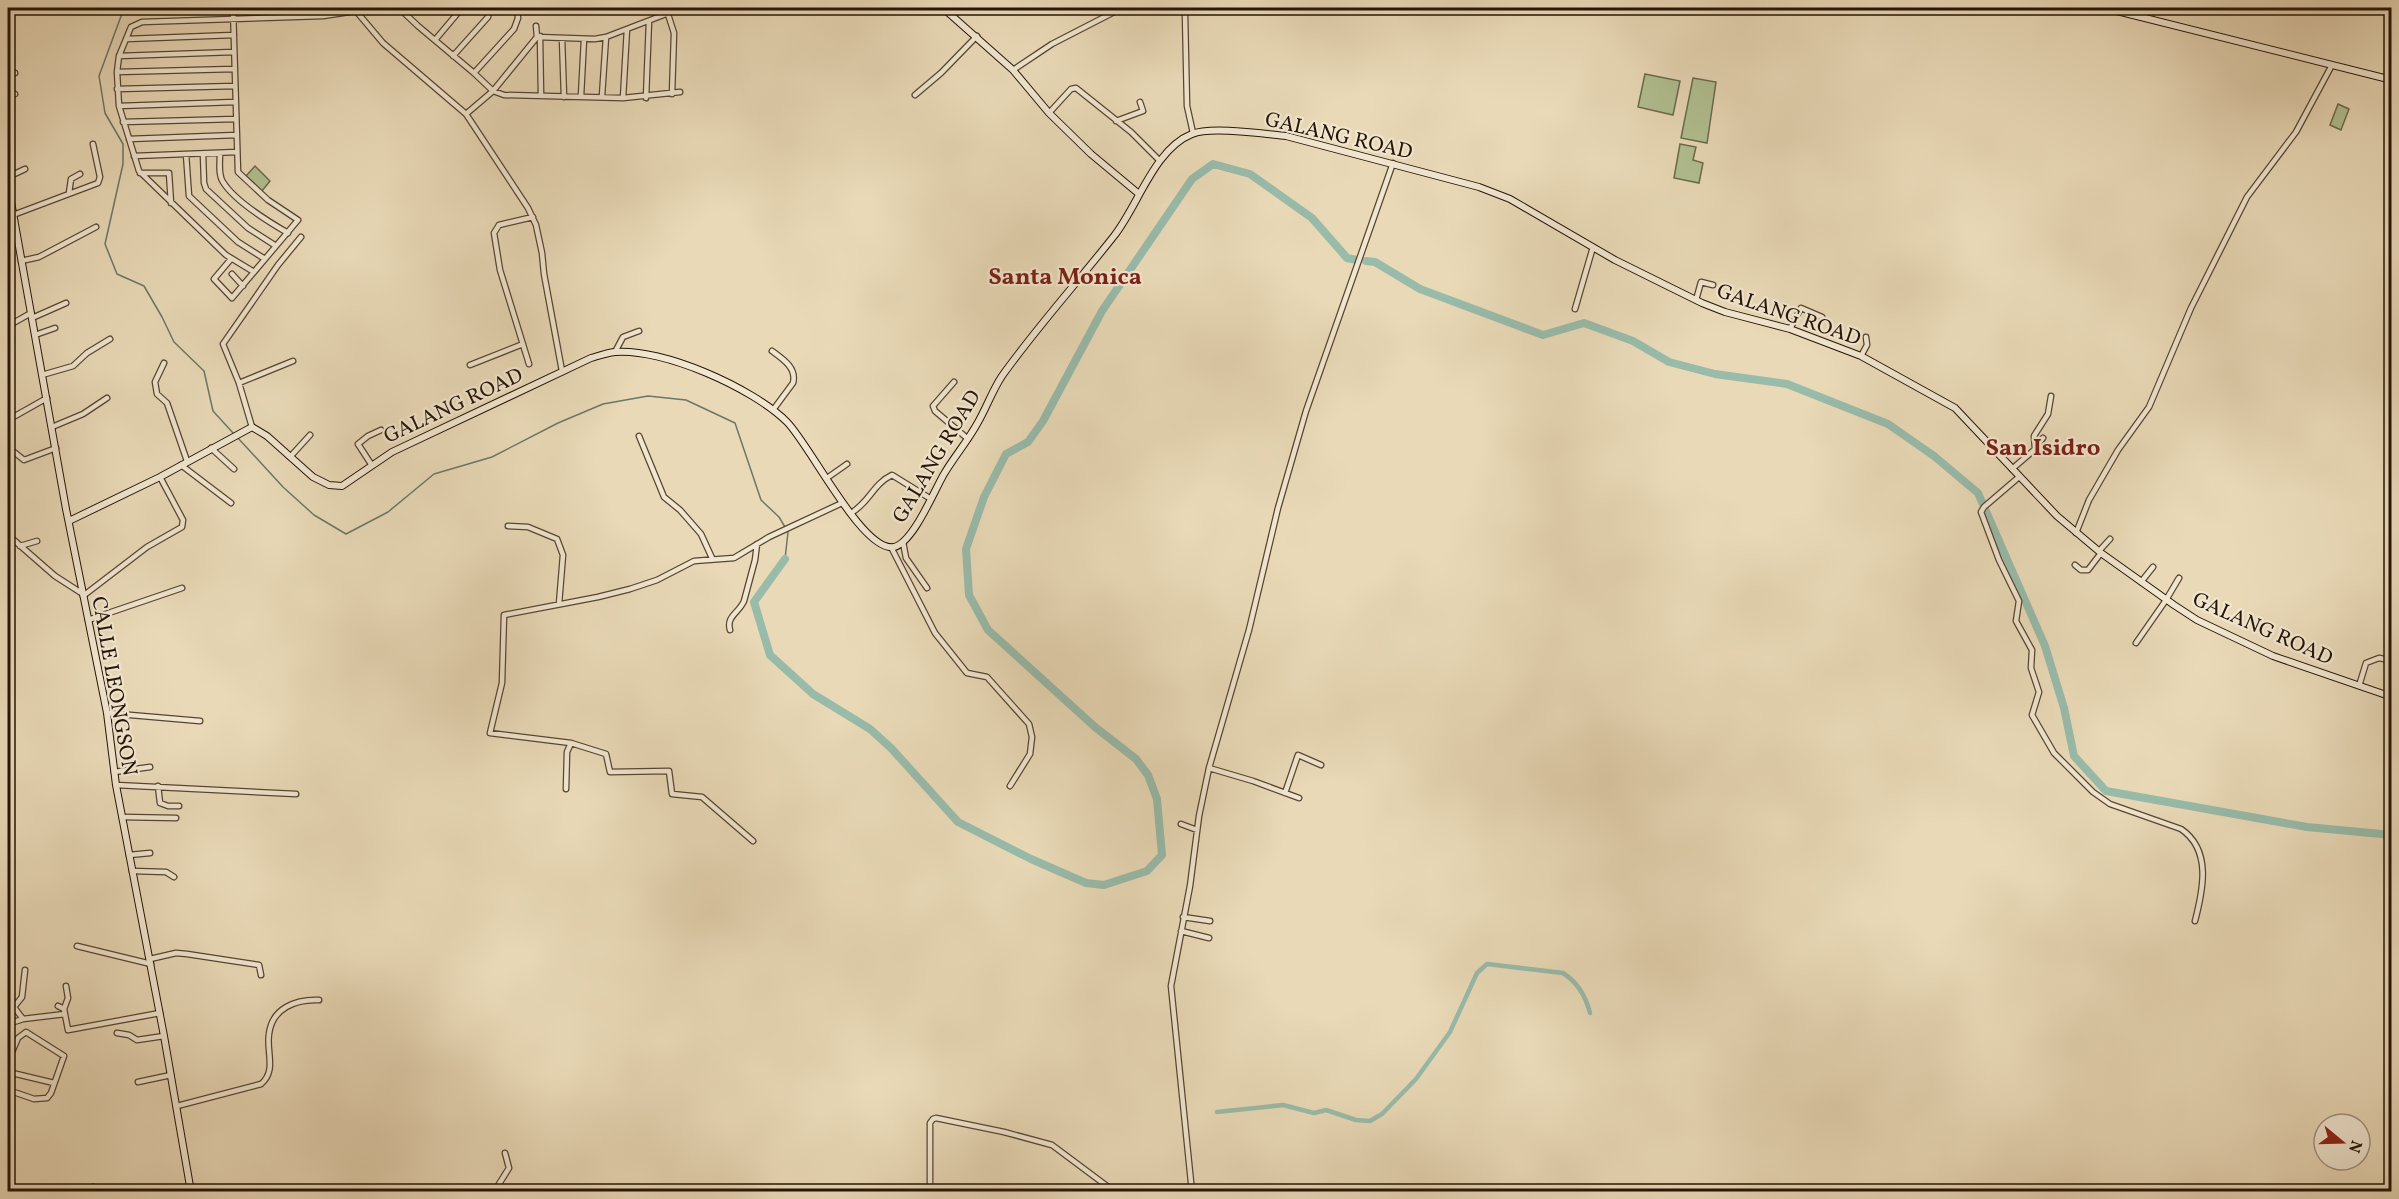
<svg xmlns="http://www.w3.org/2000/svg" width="2399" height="1199" font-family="Vollkorn,serif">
  <rect width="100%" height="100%" fill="#e9d9b7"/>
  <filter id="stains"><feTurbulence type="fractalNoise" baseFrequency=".00333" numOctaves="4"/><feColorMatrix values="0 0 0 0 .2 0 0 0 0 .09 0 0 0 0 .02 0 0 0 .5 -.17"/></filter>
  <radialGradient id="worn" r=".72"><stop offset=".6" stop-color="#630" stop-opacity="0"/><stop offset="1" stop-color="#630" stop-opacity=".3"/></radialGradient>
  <path fill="#b1c092" stroke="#6b6a4c" stroke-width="1.5" d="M1645 74 1680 81 1673 115 1638 107Z
    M1693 78 1716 82 1707 143 1681 138Z
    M2338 104 2349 109 2341 130 2330 125Z
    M1680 144 1696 147 1693 160 1703 163 1699 183 1674 178Z
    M255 166 270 181 262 191 246 176Z"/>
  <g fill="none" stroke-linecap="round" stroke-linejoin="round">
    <path stroke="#6a7868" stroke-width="1.5" d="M124 8 99 76 105 113 123 144V164L105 244 117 274 144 286 162 317 174 342 204 371 213 411 234 434
      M237 437 283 487 314 515 346 534 388 512 434 474 492 457 558 423 603 404 648 396 686 400 735 423 761 500 779 517 788 532 785 559"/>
    <path stroke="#98bbaa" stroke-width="4.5" d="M1217 1112 1283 1105 1314 1113 1326 1110 1356 1120 1370 1121 1382 1114 1416 1079 1450 1032 1477 973 1487 964 1563 973C1577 982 1586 997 1590 1013"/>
    <path stroke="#98bbaa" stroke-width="8" d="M1366 261 1375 262 1420 289 1543 335 1584 323 1633 341 1669 362 1715 374 1787 384 1888 424 1934 456 1978 493 2045 646 2064 708 2074 756 2106 791 2307 827 2392 835
      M785 559 754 602 770 655 813 694 870 729 891 748 958 822 1031 859 1086 883 1104 885 1147 871 1162 855 1157 799 1148 775 1136 759 1095 727 988 630 969 595 966 549 984 497 1006 454 1028 442 1043 421 1102 311 1192 179 1213 164 1250 174 1312 218 1347 258 1357 260"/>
    <g stroke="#564532" stroke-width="7">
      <path id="street" d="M356 8V11L383 43 466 114 528 208 536 225 542 253 544 274 562 371
        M399 8 418 26 474 73 514 29 518 18 517 8
        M448 8 456 14
        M666 8 674 33 672 94
        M1185 14 1187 106 1193 133
        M536 26 537 37
        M540 36 541 96
        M562 38 564 97
        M126 39 234 35
        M435 40 462 8
        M8 49H10
        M119 56 234 52
        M453 56 488 17 490 8
        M1013 70 1052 44 1122 8
        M117 72 234 69
        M474 73 493 91 504 95 623 98 680 92
        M8 74 15 73
        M117 89 235 86
        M915 95 941 73 977 36
        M8 96 15 94
        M581 96 584 39
        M602 96 606 37
        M623 98 627 29
        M646 98 649 21
        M119 106 235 102
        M1049 113 1071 89 1076 88 1131 132 1160 161
        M466 114 493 91 537 37 595 39 606 37 666 14
        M1116 121 1143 111 1140 102
        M123 122 236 119
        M129 139 237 135
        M220 153C220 162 218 175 223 182 234 200 269 222 288 233
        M186 154 189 196 238 242 265 259
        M203 154 204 183 206 189 248 228 276 246
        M134 156 237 152
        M140 173H169L171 203
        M8 177 25 169
        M69 193 71 179 80 174
        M13 215 98 183 100 177 93 144
        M231 259 214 279 232 298 298 220 268 200 238 172 233 8
        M21 261 39 257 96 227
        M254 272 226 255 139 171 119 106 117 72 119 56 131 27 142 22 323 16 356 11
        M232 274 243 286
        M1696 300 1701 282 1713 285
        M1575 309 1593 247
        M32 318 66 303
        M8 326 31 313
        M1790 329 1801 308 1822 317
        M35 335 55 328
        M772 351C783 359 797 368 793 383L773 410
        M615 352 623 337 639 331
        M1861 356 1867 345 1866 337
        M164 363 155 382 157 394 167 403 187 461
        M529 364 500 270 494 233 499 225 533 217
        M470 365 523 344
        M42 375 73 366 87 353 110 339
        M954 382 933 406 935 411 968 439
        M239 383 293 361
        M8 420 47 398
        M52 427 83 414 107 398
        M252 427 239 383 223 344 278 265 301 237
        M639 436 664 497 680 510 701 534 712 558
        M211 448 234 469
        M2035 449 2034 436 2048 414 2051 396
        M14 452 24 460 56 448
        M290 457 310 435
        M371 464 358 444 368 436 381 430
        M181 465 231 503
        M2012 469 2033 451 2043 438
        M2019 477 1984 507 1981 512 1999 560 2019 601 2016 621 2032 650 2031 668 2039 692 2032 715 2054 753 2093 792 2110 804 2181 829C2212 850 2203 890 2195 921
        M827 478 847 464
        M851 513C869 503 873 484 892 475L931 499
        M508 526 528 527 557 539 563 555 559 604
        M2076 533 2089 500 2118 450 2149 407 2191 308 2247 197 2296 132 2332 65
        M8 535 55 576 83 594
        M903 542 906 558 927 588
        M20 546 37 541
        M891 547 935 633 967 673 987 677 1029 724 1032 737 1030 754 1010 786
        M2099 551 2110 539
        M2075 565 2081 570H2088L2101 553
        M2141 582 2153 567
        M83 596 147 547 182 527 183 520 160 477
        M88 620 182 588
        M730 630C726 616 739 613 744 601L755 560 757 544
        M2136 643 2166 600 2179 578
        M2359 686 2366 663 2379 658 2389 660 2392 656
        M107 713 200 721
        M571 743 606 754 610 772 669 771 672 794 702 797 753 841
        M1209 768 1253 781 1299 798
        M114 772 150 767
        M116 785 296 794
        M158 786 160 803 168 806H179
        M566 789 567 752 571 743 490 733 502 683 504 615 598 597 630 589 657 580 694 561 734 558 769 537 842 503
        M1285 793 1298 755 1321 765
        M122 817 176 818
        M1181 824 1197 830
        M129 855 150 853
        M132 871 166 872 174 877
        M1183 917 1210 921
        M1181 931 1209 938
        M77 946 151 964
        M150 959 176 953 187 954 259 965 261 975
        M58 1006 64 1009 68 1030 160 1013
        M64 1009 68 998 66 986
        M23 1019 14 1007 22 997 25 970
        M8 1024 23 1019 65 1014
        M117 1033 129 1035 137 1040 164 1036
        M8 1072 54 1083
        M138 1082 171 1075
        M8 1090 34 1099 47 1098 51 1093 64 1056 26 1032 18 1038 9 1059
        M177 1106 261 1084C277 1071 266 1051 269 1034 272 1008 296 999 319 1000
        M93 1187 96 1192
        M810 1189V1192
        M494 1192 509 1168 505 1153
        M930 1192V1123L933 1119 936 1118 1004 1132 1052 1145 1115 1192
        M1192 1192 1171 986 1190 886 1199 816 1209 768 1249 630 1278 508 1306 411 1393 163"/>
    </g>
    <g stroke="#251406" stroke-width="8">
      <path id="secondary" d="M943 8 1013 70 1049 113 1091 154 1139 194
        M2105 8 2392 80
        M8 185 66 509 107 713 116 785 164 1036 191 1192
        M69 521 160 477 252 427 267 436 313 477 329 485 342 486 392 452 591 358C598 356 606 353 615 352 663 348 753 388 787 422 810 445 863 553 894 547 913 543 934 491 944 474 954 457 967 442 977 424 986 409 992 391 1002 376 1037 327 1077 283 1114 236 1138 206 1154 149 1192 134 1211 126 1264 134 1286 136L1479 187 1510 199 1615 260 1702 303 1725 312 1790 329 1861 356 1955 408 2057 516 2101 553 2174 605 2197 620 2273 656 2392 697"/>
    </g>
    <use href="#street" stroke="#f1e6d0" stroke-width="4.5"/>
    <use href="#secondary" stroke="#f1e6d0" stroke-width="6"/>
  </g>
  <g text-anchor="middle" stroke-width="4.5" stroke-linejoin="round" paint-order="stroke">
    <g font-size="21" fill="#251406" stroke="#f1e6d0">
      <text transform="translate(1339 135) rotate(13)" y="7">GALANG ROAD</text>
      <text transform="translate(1789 314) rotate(19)" y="7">GALANG ROAD</text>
      <text transform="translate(453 405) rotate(-25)" y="7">GALANG ROAD</text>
      <text transform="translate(936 456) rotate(-59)" y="7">GALANG ROAD</text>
      <text transform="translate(2263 628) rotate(24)" y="7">GALANG ROAD</text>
      <text transform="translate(115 686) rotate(80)" y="7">CALLE LEONGSON</text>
    </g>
    <g font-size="24" font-weight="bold" fill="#7a1f14" stroke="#f1e6d0">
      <text x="1065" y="284">Santa Monica</text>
      <text x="2043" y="455">San Isidro</text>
    </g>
  </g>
  <rect width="2399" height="1199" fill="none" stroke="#e9d9b7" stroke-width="30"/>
  <rect x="9" y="9" width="2381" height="1181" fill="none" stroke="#251406" stroke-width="3"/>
  <rect x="15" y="15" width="2369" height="1169" fill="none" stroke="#251406" stroke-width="1.5"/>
  <g transform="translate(2342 1142) rotate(109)"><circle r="28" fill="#f1e6d0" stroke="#9f927f" stroke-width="1.5"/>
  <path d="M0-4.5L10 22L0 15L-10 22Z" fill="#8f2418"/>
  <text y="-9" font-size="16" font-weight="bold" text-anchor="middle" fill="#251406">N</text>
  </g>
  <rect width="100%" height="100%" filter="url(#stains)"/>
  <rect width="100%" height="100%" fill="url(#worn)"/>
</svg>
